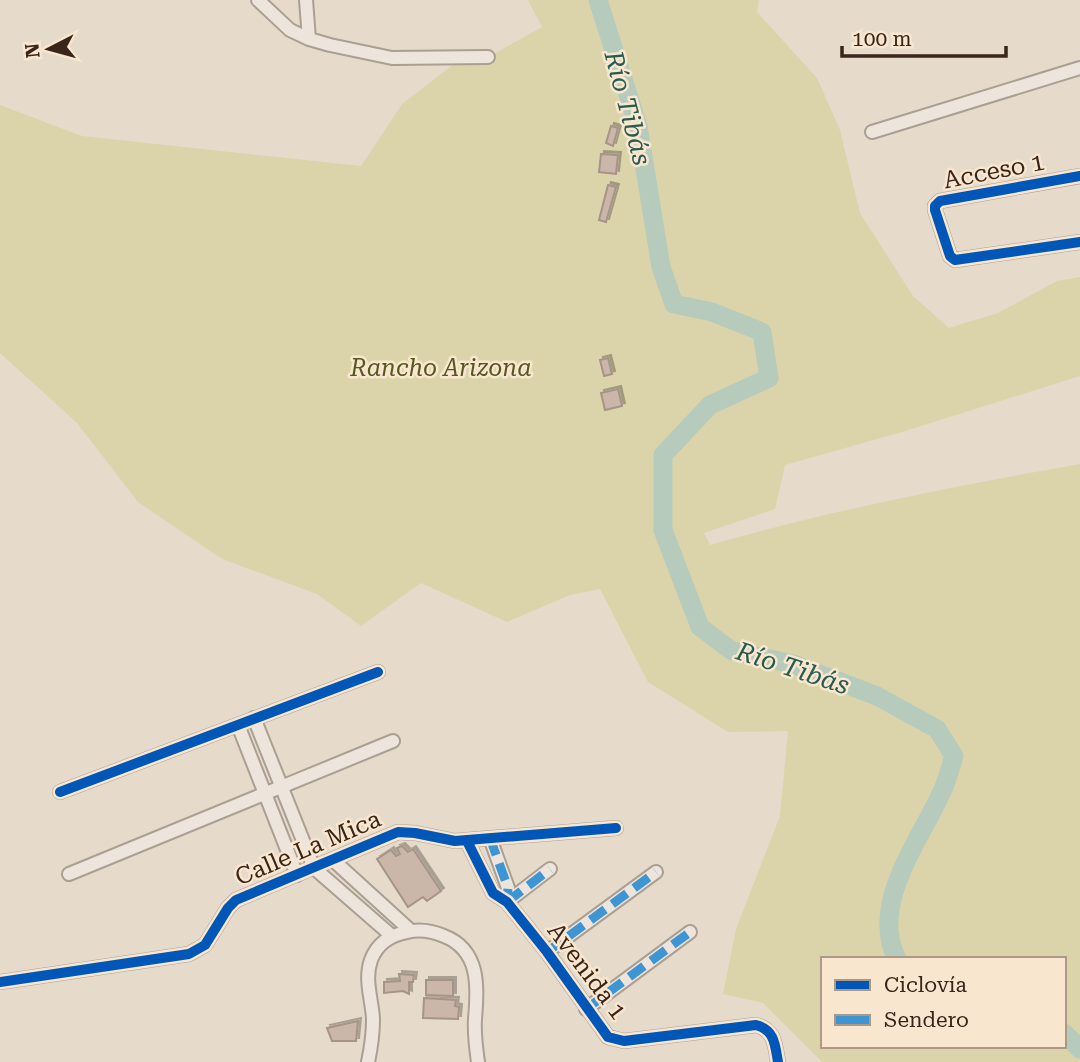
<svg xmlns="http://www.w3.org/2000/svg" width="1080" height="1062" font-family="'Roboto Serif',serif">
  <defs>
    <filter id="shadow"><feDropShadow dx="3" dy="-3" stdDeviation="0" flood-color="#0004"/></filter>
  </defs>
  <rect width="100%" height="100%" fill="#e6daca"/>
  <path fill="#dbd4aa" fill-rule="evenodd" d="M528 0H759L757 12 817 78 840 130 860 213 913 296 949 328 998 313 1057 281 1080 277V376L902 432 785 465 775 509 704 533 710 545C831 510 956 486 1080 464V1062H822L763 1003 723 994 736 929 780 816 788 731 728 732 648 682 600 589 570 595 507 622 421 583 361 626 317 594 222 559 138 502 77 423 0 353V105L82 136 361 166 402 104 463 57H488L542 27ZM823 959H1064V1046H823Z"/>
  <g fill="none" stroke-linecap="round" stroke-linejoin="round">
    <path stroke="#b6cbbb" stroke-width="19" d="M598 0 638 126 661 267 674 304 712 312 762 332 769 378 710 405 663 455V530L700 627 732 651 793 664 877 696 937 729 954 756C951 766 948 777 944 787 923 837 868 903 897 959
      M1064 1033 1080 1049"/>
  </g>
  <path fill="#cab7aa" stroke="#a69489" stroke-width="2" filter="url(#shadow)" d="M611 126 618 128 613 146 606 143Z
    M601 154 618 155 616 174 599 172Z
    M608 185 616 187 606 222 599 220Z
    M608 358 612 374 604 376 600 360Z
    M618 389 622 406 605 410 601 393Z
    M402 846 408 852 413 849 441 891 427 901 423 897 408 907 377 859 391 850 396 856 400 854 397 848Z
    M399 974 414 975 413 982H409V994L403 991 384 993V982L400 981Z
    M426 980H453V996L426 995Z
    M424 998 456 1000 455 1006 459 1007 458 1019 423 1018Z
    M358 1021 356 1041H332L327 1028Z"/>
  <g fill="none" stroke-linecap="round" stroke-linejoin="round">
    <g stroke="#ab9f94" stroke-width="16">
      <path id="street" d="M258 0 290 30 309 39 330 45 392 58 488 57
        M306 0 309 39
        M872 132 1080 68
        M1080 176 940 201 935 206V210L950 256 955 260 1080 242
        M254 718 314 868 392 936
        M238 725 297 875
        M60 792 378 672
        M490 838 508 888 507 902
        M467 841 493 893 507 902 547 952 608 1037 624 1041 756 1025C775 1030 775 1045 778 1062
        M333 860 411 931
        M69 874 393 741
        M507 902 550 869
        M547 952 656 872
        M0 982 189 954 205 945 228 908 236 900 398 832 415 833 455 841 616 828
        M586 1009 690 932
        M368 1062C371 1048 373 1033 373 1019 372 999 364 980 371 960 377 944 390 935 407 932 419 929 432 931 444 936 480 950 478 987 475 1019 474 1033 476 1048 478 1062"/>
    </g>
    <use href="#street" stroke="#ede5dc" stroke-width="12"/>
    <path stroke="#3e95d4" stroke-width="9" stroke-dasharray="18 9" stroke-linecap="butt" d="M490 838 508 888 507 902
      M507 902 550 869
      M547 952 656 872
      M586 1009 690 932"/>
    <g stroke="#f9e6ce" stroke-width="15">
      <path id="cycleway" d="M1080 176 940 201 935 206V210L950 256 955 260 1080 242
        M60 792 378 672
        M467 841 493 893 507 902 547 952 608 1037 624 1041 756 1025C775 1030 775 1045 778 1062
        M0 982 189 954 205 945 228 908 236 900 398 832 415 833 455 841 616 828"/>
    </g>
    <use href="#cycleway" stroke="#0057b8" stroke-width="10"/>
  </g>
  <g text-anchor="middle" stroke-width="5" stroke-linejoin="round" paint-order="stroke">
    <g font-size="24" fill="#3a251b" stroke="#f9e6ce">
      <text transform="translate(994 171) rotate(-11)" y="8">Acceso 1</text>
      <text transform="translate(308 848) rotate(-23)" y="8">Calle La Mica</text>
      <text transform="translate(587 971) rotate(53)" y="8">Avenida 1</text>
    </g>
    <g font-size="24" font-style="italic" fill="#53591f" stroke="#f9e6ce">
      <text x="441" y="376">Rancho Arizona</text>
    </g>
    <g font-size="26" font-style="italic" fill="#285c51" stroke="#f9e6ce">
      <text transform="translate(628 108) rotate(75)" y="9">Río Tibás</text>
      <text transform="translate(793 668) rotate(18)" y="9">Río Tibás</text>
    </g>
  </g>
  <rect x="821" y="957" width="245" height="91" fill="#f9e6ce" stroke="#ad9986" stroke-width="2"/>
  <rect x="835" y="980" width="35" height="10" fill="#0057b8" stroke="#ad9986" stroke-width="2"/>
  <text x="884" y="992" font-size="21" fill="#3a251b">Ciclovía</text>
  <rect x="835" y="1015" width="35" height="10" fill="#3e95d4" stroke="#ad9986" stroke-width="2"/>
  <text x="884" y="1027" font-size="21" fill="#3a251b">Sendero</text>
  <g transform="translate(49 49) rotate(264)" stroke="#f9e6ce" stroke-width="5" paint-order="stroke">
  <path d="M0-5L12 26L0 18L-12 26Z" fill="#3a251b"/>
  <text y="-10" font-size="19" font-weight="bold" text-anchor="middle" fill="#3a251b">N</text>
  </g>
  <path d="M842 46v10h164v-10" fill="none" stroke="#3a251b" stroke-width="3.5"/>
  <text x="852" y="46" font-size="21" fill="#3a251b" stroke="#f9e6ce" stroke-width="5" paint-order="stroke">100 m</text>
</svg>
